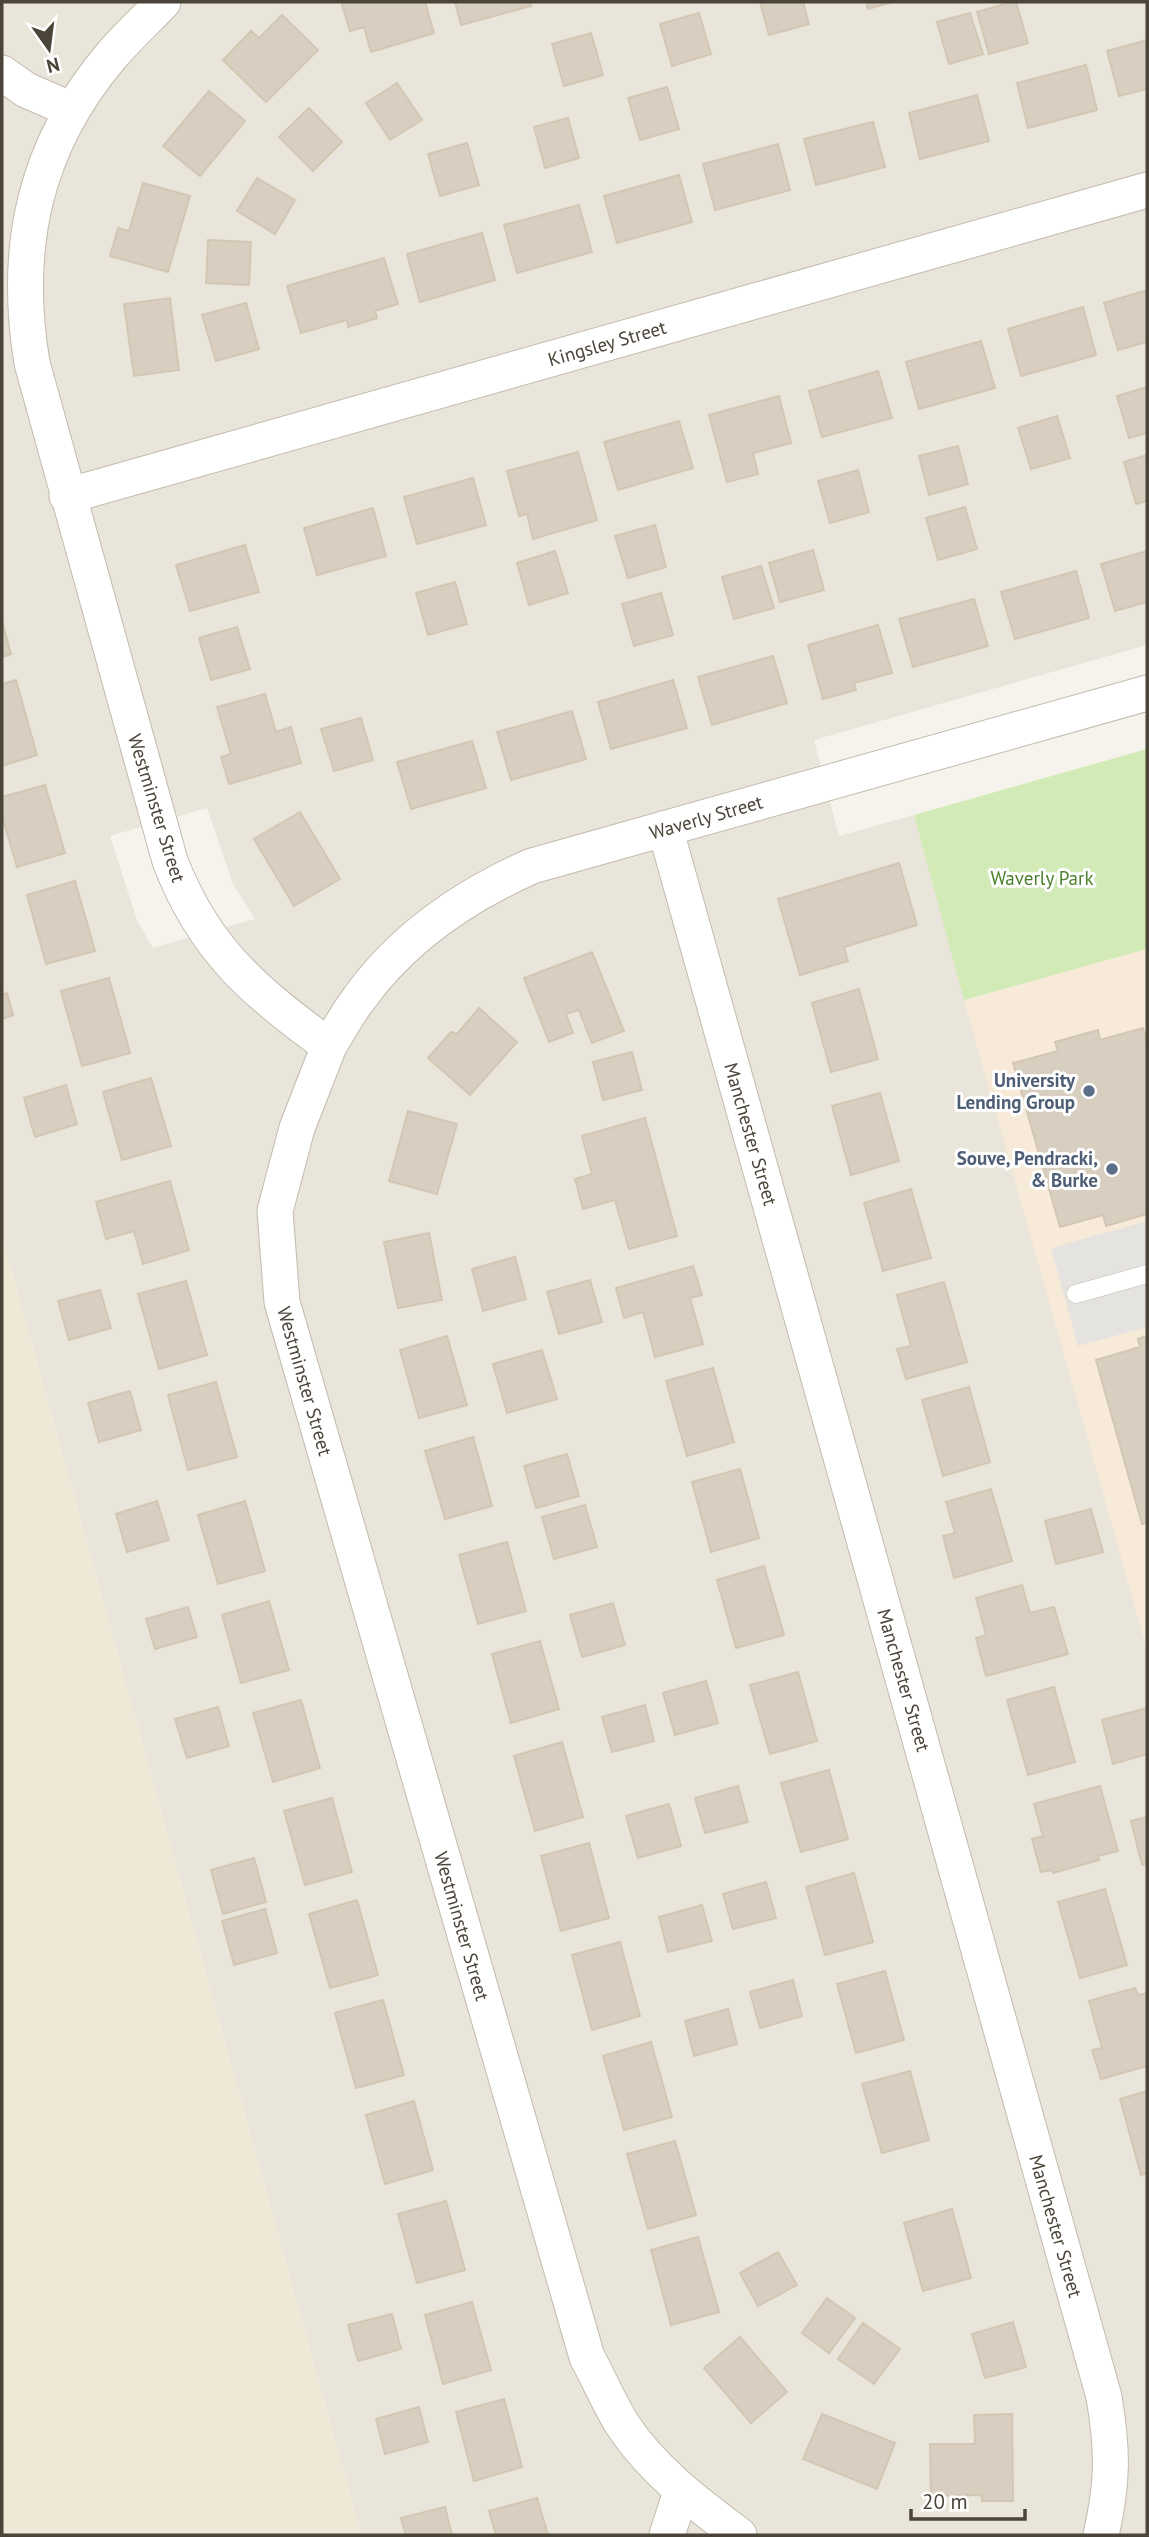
<svg xmlns="http://www.w3.org/2000/svg" width="1149" height="2537" font-family="'PT Sans',sans-serif">
  <rect width="100%" height="100%" fill="#f6f3ec"/>
  <path fill="#eae5da" fill-rule="evenodd" d="M2 2H1147V645L814 740 839 836 914 815 1147 1649V2535H361L2 1236ZM207 808 233 884 255 919 153 948 137 920 110 836Z"/>
  <path fill="#f7ead8" d="M1147 949V1649L964 1000Z"/>
  <path fill="#efe8d6" d="M2 1236 361 2535H2Z"/>
  <path fill="#d2eab5" d="M1147 749V949L964 1000 914 815Z"/>
  <path fill="#e5e3e0" d="M1147 1221V1327L1078 1346 1051 1248Z"/>
  <path fill="#d8cfc1" stroke="#d3c7b4" stroke-width="2" d="M341 2H425L434 33 371 52 364 27 350 31Z
    M455 2H530L531 6 461 25Z
    M760 2H803L809 24 769 35Z
    M866 2H892L868 9Z
    M1012 2H1016L1028 43 989 54 977 12Z
    M699 13 711 54 672 66 660 24Z
    M970 13 983 54 949 64 937 22Z
    M282 15 318 50 266 102 223 60 251 31 259 38Z
    M591 33 603 75 564 86 552 44Z
    M1147 40V89L1119 96 1107 51Z
    M1086 65 1097 110 1028 128 1017 83Z
    M397 83 422 120 390 140 366 103Z
    M667 87 679 129 640 140 628 98Z
    M209 91 245 121 200 176 163 146Z
    M977 95 989 141 920 159 909 113Z
    M309 108 342 142 313 171 279 137Z
    M568 118 579 158 545 168 534 127Z
    M873 122 885 167 816 185 804 139Z
    M467 143 479 185 440 196 428 154Z
    M778 144 790 190 715 210 703 164Z
    M679 175 692 222 617 243 604 196Z
    M257 178 295 200 275 234 237 211Z
    M143 183 190 196 168 272 110 256 118 228 129 231Z
    M579 205 592 252 517 273 504 225Z
    M482 233 495 280 420 302 407 254Z
    M208 240 251 242 249 285 206 283Z
    M384 258 398 304 375 311 377 318 348 327 347 320 301 333 287 286Z
    M1147 290V342L1118 350 1104 303Z
    M170 298 179 370 134 376 124 304Z
    M246 303 259 349 216 361 202 315Z
    M1083 307 1096 355 1021 376 1008 329Z
    M981 341 995 388 919 409 906 362Z
    M878 371 892 418 822 437 809 391Z
    M1147 387V433L1129 438 1117 396Z
    M779 396 791 443 753 453 758 474 727 482 709 415Z
    M1057 416 1070 458 1031 469 1018 428Z
    M679 421 693 468 618 490 604 442Z
    M958 446 968 484 929 495 919 456Z
    M578 452 597 520 533 539 527 514 519 516 507 471Z
    M1147 455V501L1136 504 1124 462Z
    M858 470 869 512 830 523 818 481Z
    M473 478 486 525 417 544 404 497Z
    M965 507 977 549 938 560 926 518Z
    M373 508 386 556 317 575 304 528Z
    M655 525 666 567 628 578 615 536Z
    M245 545 259 592 190 611 176 565Z
    M813 550 824 590 780 602 769 563Z
    M555 551 568 593 529 605 517 563Z
    M1147 551V602L1115 611 1101 564Z
    M761 566 774 608 734 619 722 577Z
    M1076 571 1089 618 1015 639 1001 592Z
    M455 582 467 624 428 635 416 593Z
    M661 593 673 635 634 646 622 604Z
    M974 599 988 646 913 667 899 619Z
    M2 621 11 654 2 657Z
    M878 625 892 673 854 683 856 690 823 699 808 645Z
    M237 627 250 669 211 680 199 638Z
    M773 656 787 703 712 725 698 677Z
    M16 680 37 755 2 766V684Z
    M673 680 687 728 611 749 598 702Z
    M265 694 276 732 291 727 301 763 229 784 221 757 231 754 217 707Z
    M572 711 586 759 511 780 497 732Z
    M361 718 373 760 334 771 321 729Z
    M472 741 486 788 411 809 397 762Z
    M45 785 65 853 17 867 2 816V797Z
    M300 812 340 879 294 906 254 839Z
    M899 863 917 925 844 947 848 961 800 975 778 899Z
    M75 881 95 951 46 964 27 895Z
    M592 952 624 1031 592 1043 579 1010 566 1014 573 1033 549 1042 524 978Z
    M109 978 130 1053 82 1066 61 991Z
    M859 989 878 1059 831 1072 812 1003Z
    M7 993 13 1015 2 1019V995Z
    M479 1008 517 1042 470 1095 428 1058 451 1032 457 1034Z
    M1143 1028 1147 1044V1214L1106 1226 1103 1215 1060 1227 1013 1063 1058 1051 1055 1042 1098 1030 1100 1040Z
    M632 1052 642 1090 603 1100 593 1062Z
    M151 1078 171 1146 122 1160 103 1092Z
    M66 1085 77 1124 35 1137 24 1098Z
    M880 1093 899 1161 851 1175 832 1106Z
    M408 1111 457 1124 437 1194 389 1181Z
    M645 1118 677 1236 629 1249 615 1200 583 1209 575 1179 592 1174 582 1136Z
    M170 1181 189 1250 143 1264 134 1231 106 1239 96 1202Z
    M911 1189 931 1258 883 1271 864 1203Z
    M429 1233 442 1300 398 1308 384 1242Z
    M515 1257 526 1299 483 1311 472 1269Z
    M693 1266 702 1295 690 1298 703 1344 655 1357 643 1312 624 1318 616 1288Z
    M590 1280 602 1322 559 1334 547 1292Z
    M186 1281 207 1355 159 1369 138 1294Z
    M944 1282 967 1362 906 1379 897 1349 911 1346 897 1295Z
    M100 1290 111 1328 69 1340 58 1301Z
    M447 1336 467 1405 419 1418 400 1350Z
    M1147 1336V1523L1142 1524 1096 1360 1140 1347 1138 1339Z
    M542 1350 557 1399 507 1413 493 1364Z
    M713 1368 734 1442 687 1456 666 1381Z
    M216 1382 237 1457 188 1470 168 1395Z
    M969 1387 990 1462 943 1476 922 1400Z
    M130 1391 141 1430 99 1442 88 1403Z
    M473 1437 492 1506 445 1519 425 1451Z
    M567 1454 579 1496 536 1508 524 1466Z
    M740 1469 759 1538 711 1552 692 1482Z
    M991 1489 1012 1561 954 1578 943 1536 955 1533 946 1502Z
    M157 1501 169 1540 127 1552 116 1514Z
    M245 1501 265 1571 218 1584 198 1515Z
    M585 1505 597 1547 554 1559 542 1517Z
    M1091 1509 1103 1552 1056 1564 1045 1521Z
    M507 1542 526 1611 478 1624 459 1555Z
    M764 1566 784 1635 736 1648 717 1580Z
    M1022 1585 1030 1613 1054 1607 1068 1654 986 1676 976 1638 986 1635 976 1598Z
    M269 1601 289 1670 241 1683 222 1615Z
    M613 1603 625 1645 582 1657 570 1615Z
    M188 1607 197 1637 155 1649 146 1619Z
    M540 1641 559 1709 511 1723 492 1654Z
    M798 1672 817 1741 770 1754 750 1685Z
    M706 1681 718 1723 675 1735 663 1693Z
    M1054 1687 1075 1762 1028 1775 1007 1700Z
    M301 1700 320 1768 273 1782 253 1713Z
    M645 1705 654 1741 612 1752 602 1717Z
    M218 1707 229 1746 187 1758 175 1719Z
    M1147 1708V1754L1113 1764 1102 1720Z
    M562 1742 583 1817 535 1831 514 1756Z
    M829 1770 848 1839 801 1852 781 1783Z
    M738 1786 748 1822 705 1833 695 1798Z
    M1100 1786 1118 1851 1098 1856 1099 1860 1053 1873 1052 1870 1041 1872 1032 1839 1043 1836 1034 1804Z
    M332 1798 352 1872 305 1885 284 1811Z
    M669 1804 681 1846 638 1858 626 1816Z
    M1147 1817V1863L1142 1865 1131 1821Z
    M589 1843 609 1918 561 1931 541 1856Z
    M254 1858 266 1902 223 1914 211 1870Z
    M854 1873 873 1942 825 1955 806 1887Z
    M766 1882 776 1918 733 1929 723 1894Z
    M1105 1889 1127 1965 1080 1978 1058 1902Z
    M357 1900 378 1975 330 1988 309 1914Z
    M702 1905 712 1941 668 1952 659 1917Z
    M265 1909 277 1953 234 1965 222 1921Z
    M620 1942 640 2016 592 2030 572 1955Z
    M885 1971 904 2040 856 2053 837 1984Z
    M793 1980 802 2016 760 2028 750 1992Z
    M1135 1988 1138 1995 1147 1993V2066L1101 2079 1092 2050 1102 2048 1089 2001Z
    M383 2000 404 2075 356 2088 335 2013Z
    M728 2009 737 2044 694 2056 685 2021Z
    M651 2042 672 2117 624 2130 603 2056Z
    M910 2071 929 2140 882 2153 862 2084Z
    M1147 2091V2173L1141 2175 1120 2099Z
    M414 2101 433 2170 385 2184 366 2115Z
    M675 2141 696 2215 648 2229 627 2154Z
    M446 2201 465 2270 417 2283 398 2214Z
    M952 2209 971 2278 923 2291 904 2223Z
    M698 2237 719 2312 671 2325 651 2250Z
    M778 2252 797 2285 758 2306 740 2273Z
    M827 2298 855 2318 829 2353 802 2333Z
    M472 2302 491 2370 443 2384 425 2315Z
    M392 2314 401 2349 358 2361 348 2325Z
    M1013 2322 1026 2367 985 2378 972 2334Z
    M863 2323 900 2349 874 2384 838 2359Z
    M740 2337 787 2392 751 2423 704 2368Z
    M504 2399 522 2467 474 2481 456 2412Z
    M419 2407 428 2442 385 2454 376 2419Z
    M822 2414 895 2443 877 2489 803 2459Z
    M1012 2414 1013 2501H982V2495L931 2496 930 2444H975L974 2415Z
    M537 2498 548 2535H496L489 2511Z
    M445 2507 452 2535H406L401 2518Z"/>
  <g fill="none" stroke-linecap="round" stroke-linejoin="round">
    <g stroke="#c2bbae" stroke-width="19">
      <path id="service" d="M1076 1294 1147 1274"/>
    </g>
    <g stroke="#c2bbae" stroke-width="37">
      <path id="minor" d="M163 2C146 20 127 37 111 56 34 147 13 248 32 363L170 861C204 950 254 991 329 1046L297 1128 275 1211 282 1302 587 2357C599 2379 609 2403 622 2424 652 2470 696 2503 739 2535
        M2 73 26 90 72 110
        M67 496 1147 190
        M665 828 1104 2397C1113 2450 1113 2483 1101 2535
        M329 1046C339 1030 347 1014 358 1000 402 938 464 896 532 866L1147 693
        M667 2535 681 2492"/>
    </g>
    <use href="#service" stroke="#fff" stroke-width="18"/>
    <use href="#minor" stroke="#fff" stroke-width="35"/>
  </g>
  <g fill="#5c6f8a" stroke="#fff" stroke-width="2.5">
    <circle cx="1089" cy="1091" r="7"/>
    <circle cx="1112" cy="1169" r="7"/>
  </g>
  <g text-anchor="middle" stroke-width="6" stroke-linejoin="round" paint-order="stroke">
    <g font-size="19" fill="#4b4439" stroke="#fff">
      <text transform="translate(607 343) rotate(-16)" y="7">Kingsley Street</text>
      <text transform="translate(157 808) rotate(73)" y="7">Westminster Street</text>
      <text transform="translate(706 817) rotate(-16)" y="7">Waverly Street</text>
      <text transform="translate(751 1134) rotate(74)" y="7">Manchester Street</text>
      <text transform="translate(305 1381) rotate(74)" y="7">Westminster Street</text>
      <text transform="translate(904 1680) rotate(74)" y="7">Manchester Street</text>
      <text transform="translate(462 1926) rotate(74)" y="7">Westminster Street</text>
      <text transform="translate(1056 2226) rotate(74)" y="7">Manchester Street</text>
    </g>
    <g font-size="19" fill="#4a7f2a" stroke="#fff">
      <text x="1042" y="885">Waverly Park</text>
    </g>
    <g font-size="19" font-weight="bold" fill="#4e5e75" stroke="#fff" text-anchor="end">
      <text x="1075" y="1087">University<tspan x="1075" dy="22">Lending Group</tspan></text>
      <text x="1098" y="1165">Souve, Pendracki,<tspan x="1098" dy="22">&amp; Burke</tspan></text>
    </g>
  </g>
  <rect width="1149" height="2537" fill="none" stroke="#4b4439" stroke-width="7"/>
  <g transform="translate(49 49) rotate(166)" stroke="#ffffff" stroke-width="5" paint-order="stroke">
  <path d="M0-5L12 26L0 18L-12 26Z" fill="#4b4439"/>
  <text y="-10" font-size="19" font-weight="bold" text-anchor="middle" fill="#4b4439">N</text>
  </g>
  <path d="M911 2509v10h114v-10" fill="none" stroke="#4b4439" stroke-width="3.5"/>
  <text x="922" y="2509" font-size="21" fill="#4b4439" stroke="#ffffff" stroke-width="5" paint-order="stroke">20 m</text>
</svg>
